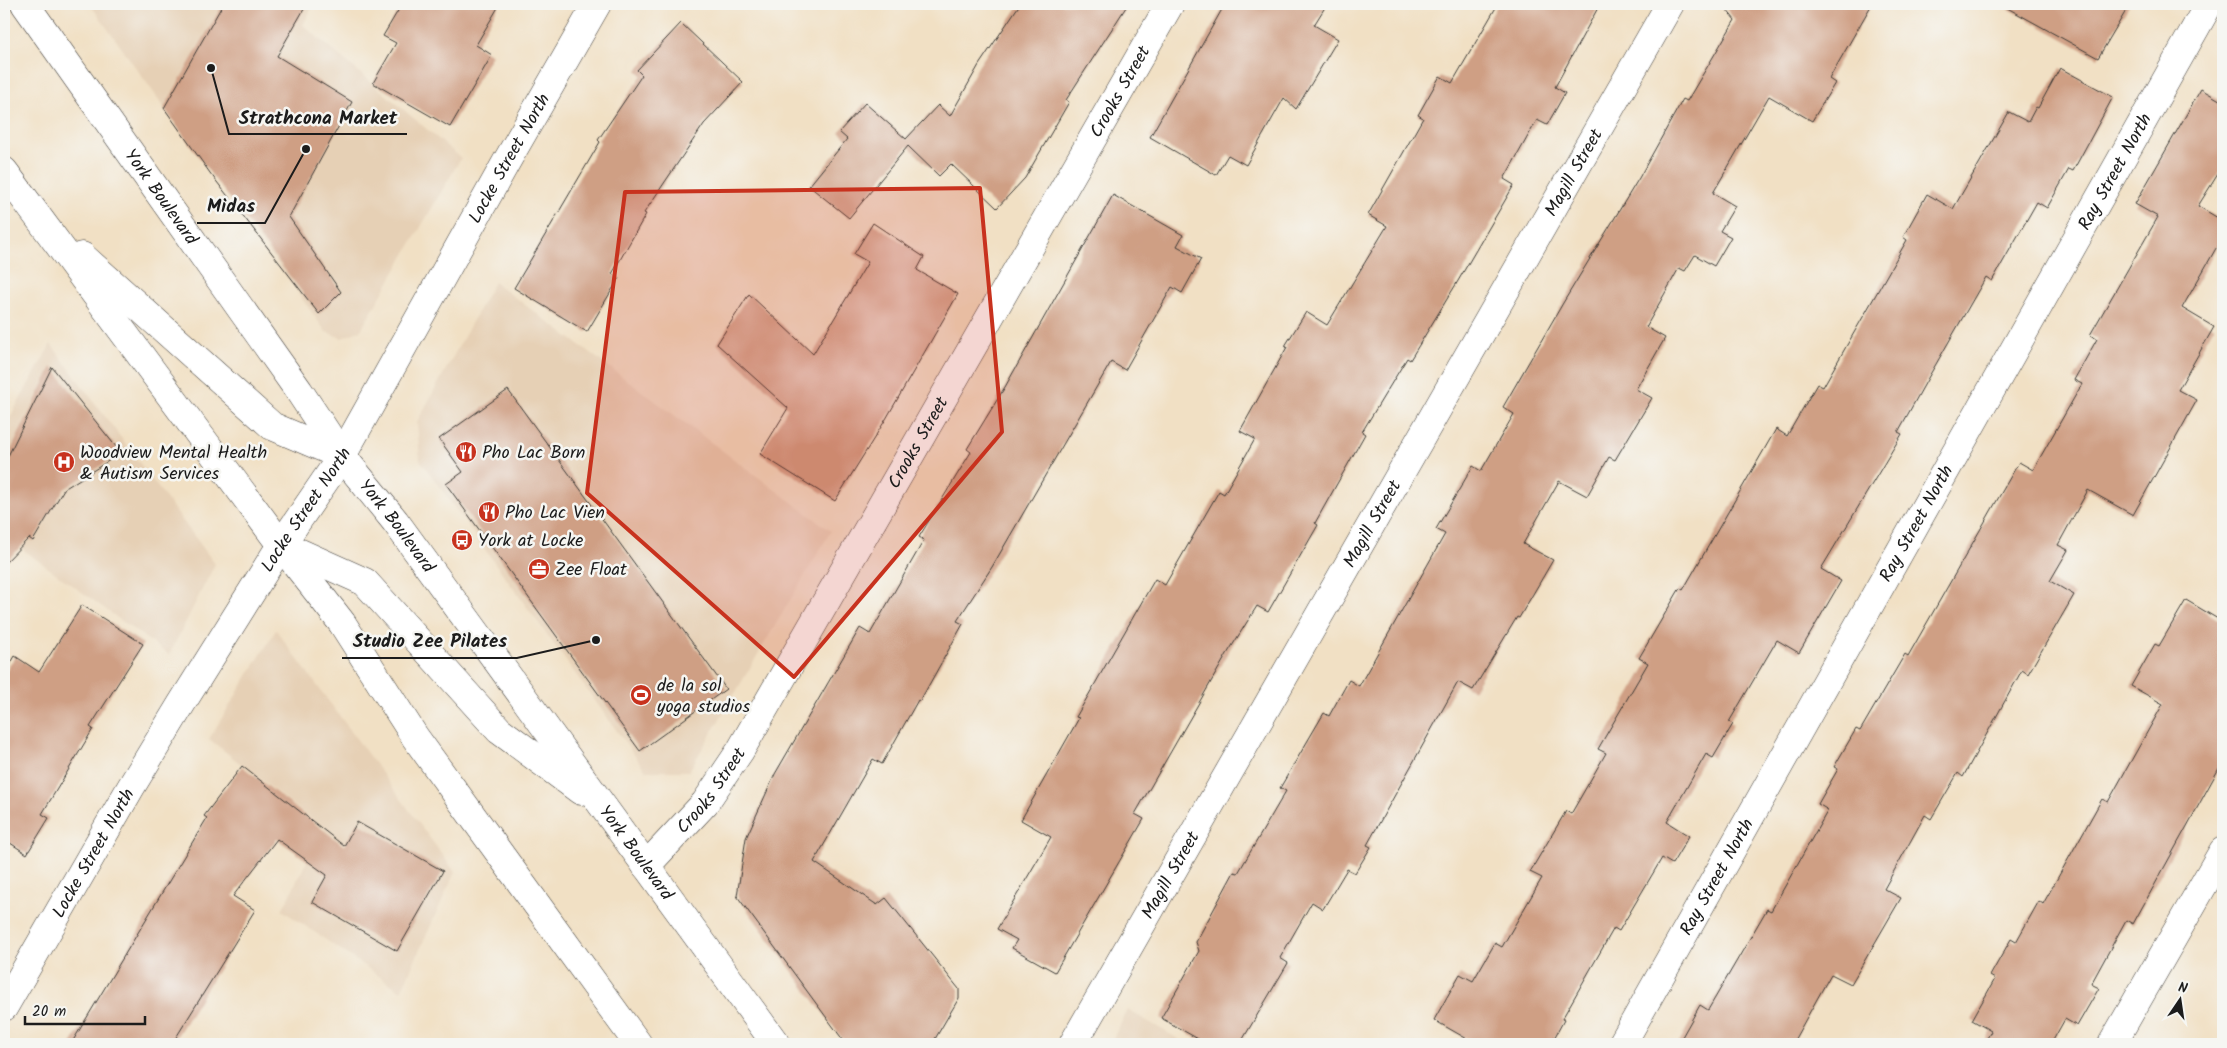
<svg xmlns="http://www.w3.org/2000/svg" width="2227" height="1048" font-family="Kalam,sans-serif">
  <rect width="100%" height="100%" fill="#f6f6f2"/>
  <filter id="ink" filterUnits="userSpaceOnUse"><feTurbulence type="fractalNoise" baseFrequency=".02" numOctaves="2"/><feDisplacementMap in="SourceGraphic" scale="10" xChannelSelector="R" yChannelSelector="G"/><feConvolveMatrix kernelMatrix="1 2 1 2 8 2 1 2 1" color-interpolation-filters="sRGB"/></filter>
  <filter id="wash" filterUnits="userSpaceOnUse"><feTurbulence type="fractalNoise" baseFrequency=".0096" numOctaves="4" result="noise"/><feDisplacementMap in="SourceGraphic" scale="20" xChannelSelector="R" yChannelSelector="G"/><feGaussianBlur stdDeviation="1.12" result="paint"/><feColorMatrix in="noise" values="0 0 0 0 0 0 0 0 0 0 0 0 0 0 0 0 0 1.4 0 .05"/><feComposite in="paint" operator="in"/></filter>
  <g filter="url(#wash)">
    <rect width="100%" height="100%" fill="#f1e0c4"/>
    <path fill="#e6d0b5" d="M90 4H314L303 25 461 158 361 330 342 338 326 332Z
      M494 282 831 531 689 771H646L420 460 417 422Z
      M51 344 215 564 169 655 4 536V428Z
      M276 630 455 872 401 991 282 910 307 861 325 830 209 739Z
      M1128 1010 1187 1044H1110Z"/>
    <g id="blocks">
      <path fill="#cf9f84" d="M223 4H307L277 56 352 102 289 217 341 292 319 314 210 173 164 108Z
        M402 4H500L476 45 492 55 450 127 373 83 396 43 383 36Z
        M1020 4H1128L1066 100 1069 102 1025 178 997 208 951 164 939 176 908 146 849 218 809 186 847 139 839 132 865 103 906 139 938 105 950 116 979 65Z
        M1225 4H1327L1314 25 1338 39 1296 109 1284 98 1246 165 1228 155 1216 175 1150 137Z
        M1498 4H1600L1555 87 1565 93 1547 125 1537 120 1504 179 1514 185 1458 281 1410 360 1407 358 1362 432 1365 434 1315 523 1318 525 1268 612 1257 606 1227 654 1135 814 1144 819 1055 972 1012 948 1017 940 997 929 1051 837 1021 820 1079 718 1076 717 1155 579 1165 585 1219 491 1224 494 1255 439 1240 431 1287 347 1285 346 1306 312 1327 325 1387 226 1368 215 1423 118 1418 115 1440 76 1452 83Z
        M1722 4H1872L1829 79 1835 83 1812 121 1769 96 1713 193 1735 206 1720 231 1731 237 1714 266 1695 255 1685 271 1679 268 1646 327 1665 338 1636 389 1652 398 1615 460 1609 457 1587 496 1559 481 1523 544 1553 560 1519 618 1517 617 1473 690 1458 682 1367 845 1371 847 1355 873 1347 869 1323 909 1312 902 1280 958 1288 963 1240 1044H1207L1161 1018 1199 951 1196 942 1234 872 1238 873 1286 791 1280 788 1324 713 1329 716 1349 680 1359 686 1445 534 1436 529 1473 466 1481 471 1514 414 1503 407 1563 303 1639 178 1683 99 1687 101 1735 20Z
        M2000 4H2130L2098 58Z
        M681 23 743 82 704 124 644 213 646 214 612 274 619 278 587 332 514 288 600 142 598 140 642 75 637 70Z
        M2060 68 2113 97 2073 171 2069 169 2047 208 2037 202 1992 281 1986 277 1928 378 1898 432 1902 434 1821 569 1841 581 1799 653 1777 640 1729 722 1733 724 1713 758 1706 754 1667 822 1689 836 1672 864 1662 858 1619 931 1614 928 1562 1019 1564 1020 1551 1044H1476L1434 1020 1460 974 1473 981 1495 943 1502 947 1542 878 1530 872 1566 811 1571 814 1606 753 1598 749 1648 663 1639 658 1680 588 1683 590 1776 429 1787 436 1817 384 1823 387 1907 240 1903 237 1927 194 1953 209 2009 112 2028 122 2036 107 2038 108Z
        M2201 89 2223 102V166L2198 206 2223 221V236L2182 308 2214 327 2178 390 2197 400 2133 515 2088 490 2058 545 2068 550 2050 581 2074 595 2028 674 2022 670 1963 777 1958 773 1931 819 1925 815 1884 889 1901 898 1851 984 1831 974 1792 1044H1678L1700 1005 1708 1010 1767 909 1771 911 1828 810 1818 804 1838 769 1834 767 1856 729 1860 731 1905 654 1908 656 2019 462 2033 470 2082 384 2074 380 2097 339 2090 335 2158 217 2135 204Z
        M1113 195 1183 235 1177 246 1201 259 1182 293 1172 287 1125 370 1111 362 992 567 957 621 963 624 920 701 918 700 882 764 873 759 814 862 877 905 886 898 959 989V998L932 1044H846L737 896 746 838 775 774 860 628 870 634 924 540 919 537 971 452 967 449 1005 387Z
        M873 223 924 257 917 270 958 294 886 419 835 501 760 454 788 408 717 344 749 294 813 354 868 262 854 254Z
        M52 367 121 453 64 489 33 541 29 538 4 564V464Z
        M508 390 726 689 640 751 446 484 463 472 439 439Z
        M2186 600 2223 622V761L2133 924 2126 920 2091 984 2099 988 2077 1026 2065 1019 2051 1044H1984L1991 1031 1972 1020 1995 979 1990 976 2011 939 2016 942 2039 901 2043 904 2102 799 2108 802 2163 704 2131 686 2155 644 2159 646Z
        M82 605 143 644 90 727 93 729 42 814 49 818 27 854 4 839V675L15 656 39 672Z
        M242 766 344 846 357 822 443 871 397 951 312 902 327 875 277 839 233 896 255 910 172 1044H71L207 818 204 816Z"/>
    </g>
  </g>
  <g filter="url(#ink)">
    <use href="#blocks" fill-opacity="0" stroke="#3c3935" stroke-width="1"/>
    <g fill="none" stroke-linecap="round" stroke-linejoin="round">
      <g stroke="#3c3935" stroke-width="29">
        <g id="minor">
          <path id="s1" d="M646 866 705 803 740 751 1170 4"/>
          <path id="s2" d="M4 1007 131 787 182 703 281 545 342 456 508 159 597 4"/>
          <path id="s3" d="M1073 1044 1670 4"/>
          <path id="s4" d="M1622 1044 2209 4"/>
          <path d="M2112 1044 2223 851"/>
        </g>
      </g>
      <g stroke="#3c3935" stroke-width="29">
        <g id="major">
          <path id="s5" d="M25 4 299 391 342 456 395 521 776 1044"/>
          <path d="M4 171 281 545 342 623 415 737 638 1044"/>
          <path d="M82 256 272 426 342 456"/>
          <path d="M285 546 365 582 499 730 581 791"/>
        </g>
      </g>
      <use href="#minor" stroke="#fff" stroke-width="28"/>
      <use href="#major" stroke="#fff" stroke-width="28"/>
    </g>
  </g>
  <path fill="#c8321e" fill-opacity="0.2" stroke="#c8321e" stroke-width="4" stroke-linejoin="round" d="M980 188 1002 432 794 677 587 493 625 192Z"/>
  <defs>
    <g id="restaurant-disc" transform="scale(1.125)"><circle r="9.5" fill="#c8321e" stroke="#f6f6f2"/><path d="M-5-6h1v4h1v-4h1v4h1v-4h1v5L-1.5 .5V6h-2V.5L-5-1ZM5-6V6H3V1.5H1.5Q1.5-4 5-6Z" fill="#fff"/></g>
    <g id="hospital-disc" transform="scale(1.125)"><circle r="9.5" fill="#c8321e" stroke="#f6f6f2"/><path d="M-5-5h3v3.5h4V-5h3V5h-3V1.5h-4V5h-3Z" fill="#fff"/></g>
    <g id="bus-disc" transform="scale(1.125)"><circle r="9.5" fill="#c8321e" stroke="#f6f6f2"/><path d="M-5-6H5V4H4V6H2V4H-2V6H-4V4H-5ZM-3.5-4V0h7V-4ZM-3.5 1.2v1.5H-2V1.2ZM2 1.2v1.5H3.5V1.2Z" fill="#fff"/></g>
    <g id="office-disc" transform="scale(1.125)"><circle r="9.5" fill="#c8321e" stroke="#f6f6f2"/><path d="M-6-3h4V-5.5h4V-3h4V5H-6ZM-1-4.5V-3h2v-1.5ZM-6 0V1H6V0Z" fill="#fff"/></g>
    <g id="stadium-disc" transform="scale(1.125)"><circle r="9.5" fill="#c8321e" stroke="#f6f6f2"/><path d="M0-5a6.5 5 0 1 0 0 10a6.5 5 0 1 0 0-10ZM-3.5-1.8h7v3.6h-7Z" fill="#fff"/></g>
  </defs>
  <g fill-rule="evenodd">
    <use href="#restaurant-disc" x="466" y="452"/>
    <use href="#hospital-disc" x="64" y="462"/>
    <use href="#restaurant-disc" x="489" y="512"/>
    <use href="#bus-disc" x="462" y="540"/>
    <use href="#office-disc" x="539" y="569"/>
    <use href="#stadium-disc" x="641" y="695"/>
  </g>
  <g text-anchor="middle" stroke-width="5" stroke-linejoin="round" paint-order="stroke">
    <g font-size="18" fill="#1c1c1c" stroke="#f6f6f2">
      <text dy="6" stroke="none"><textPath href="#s1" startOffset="910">Crooks Street</textPath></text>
      <text dy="6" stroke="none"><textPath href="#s2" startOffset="988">Locke Street North</textPath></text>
      <text dy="6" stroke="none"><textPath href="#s4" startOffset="1002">Ray Street North</textPath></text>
      <text dy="6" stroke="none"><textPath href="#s3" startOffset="1005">Magill Street</textPath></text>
      <text dy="6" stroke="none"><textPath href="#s5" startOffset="236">York Boulevard</textPath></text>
      <text dy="6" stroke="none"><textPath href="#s1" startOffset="505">Crooks Street</textPath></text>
      <text dy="6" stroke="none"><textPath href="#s2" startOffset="582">Locke Street North</textPath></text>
      <text dy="6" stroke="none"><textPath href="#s3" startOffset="600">Magill Street</textPath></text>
      <text dy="6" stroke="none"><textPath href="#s4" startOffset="598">Ray Street North</textPath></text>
      <text dy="6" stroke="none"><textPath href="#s5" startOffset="641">York Boulevard</textPath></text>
      <text dy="6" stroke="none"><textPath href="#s1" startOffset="100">Crooks Street</textPath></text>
      <text dy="6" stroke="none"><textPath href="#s2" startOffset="178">Locke Street North</textPath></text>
      <text dy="6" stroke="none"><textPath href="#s5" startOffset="1046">York Boulevard</textPath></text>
      <text dy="6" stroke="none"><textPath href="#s3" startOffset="195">Magill Street</textPath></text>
      <text dy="6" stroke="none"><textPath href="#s4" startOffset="192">Ray Street North</textPath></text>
    </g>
    <g font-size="18" fill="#1c1c1c" stroke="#f6f6f2" text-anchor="start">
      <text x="80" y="458">Woodview Mental Health<tspan x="80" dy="21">&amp; Autism Services</tspan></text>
      <text x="482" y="458">Pho Lac Born</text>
      <text x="505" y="518">Pho Lac Vien</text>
      <text x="478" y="546">York at Locke</text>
      <text x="555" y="575">Zee Float</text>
      <text x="657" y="691">de la sol<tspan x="657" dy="21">yoga studios</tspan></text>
    </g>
  </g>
  <path fill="none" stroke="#1c1c1c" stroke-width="2" d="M211 68L229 134H407M306 149L265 223H197M596 640L517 658H342"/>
  <g fill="#1c1c1c" stroke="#f6f6f2" stroke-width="2">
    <circle cx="211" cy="68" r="5"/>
    <circle cx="306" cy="149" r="5"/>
    <circle cx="596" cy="640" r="5"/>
  </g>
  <g font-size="19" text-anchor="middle" font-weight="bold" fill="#1c1c1c" stroke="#f6f6f2" stroke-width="5" stroke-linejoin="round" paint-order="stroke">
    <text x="318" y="124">Strathcona Market</text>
    <text x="231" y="212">Midas</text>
    <text x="430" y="647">Studio Zee Pilates</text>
  </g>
  <rect width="2227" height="1048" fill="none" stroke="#f6f6f2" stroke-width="20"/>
  <g transform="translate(2180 1000) rotate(13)" stroke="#f6f6f2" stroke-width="4" paint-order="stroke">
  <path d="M0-4L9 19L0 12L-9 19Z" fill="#1c1c1c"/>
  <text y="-8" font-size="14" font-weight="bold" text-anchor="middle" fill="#1c1c1c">N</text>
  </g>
  <path d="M25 1016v8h120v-8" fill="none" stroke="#1c1c1c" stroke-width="2.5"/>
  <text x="32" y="1016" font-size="15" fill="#1c1c1c" stroke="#f6f6f2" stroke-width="4" paint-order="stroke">20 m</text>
</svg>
